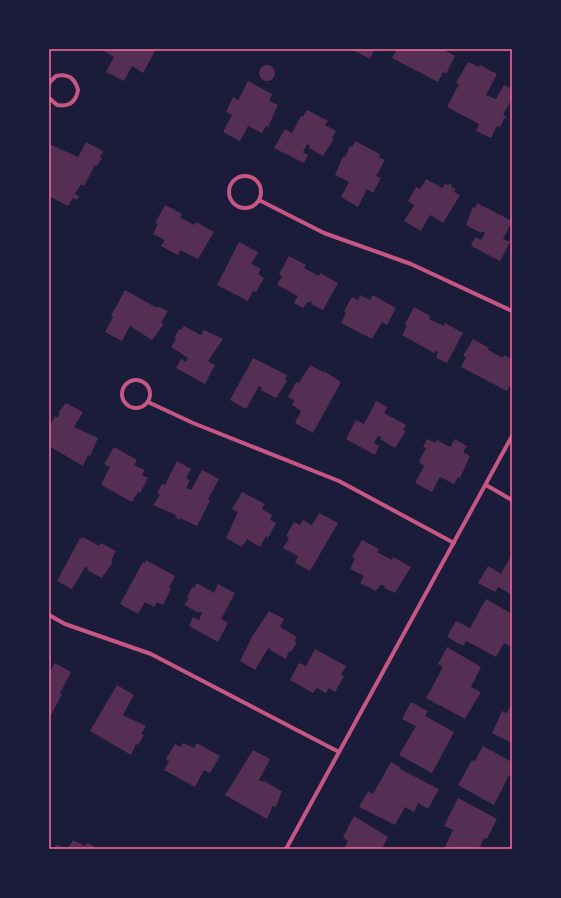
<svg xmlns="http://www.w3.org/2000/svg" width="561" height="898" font-family="Arial,sans-serif">
  <rect width="100%" height="100%" fill="#1b1b3a"/>
  <path fill="#542f53" d="M100 49H152L155 51 143 73 132 66 124 81 106 72 114 57Z
    M351 49H378L377 52 374 50 370 59Z
    M397 49H442L455 56 446 74 443 72 438 82 392 58Z
    M468 62 479 67 480 65 497 74 486 95 496 99 504 85 512 89V99L503 115 506 116 500 127 497 126 491 138 476 131 479 124 447 107 459 84 456 83Z
    M259 73a8 8 0 1 1 16 0a8 8 0 1 1-16 0Z
    M248 81 272 94 269 101 278 105 268 127 266 126 262 133 248 126 240 141 223 132 232 115 226 112 233 97 238 100Z
    M307 110 328 121 325 125 336 131 332 138 334 139 323 156 309 148 310 146 307 144 303 152 308 155 304 163 274 148 285 129 292 133 301 116 303 117Z
    M355 141 380 154 379 157 385 160 376 176 381 178 373 193 367 189 358 207 341 197 349 182 335 175 343 156 345 157 350 146 352 147Z
    M86 142 103 151 100 157 102 158 97 166 95 165 84 186 81 184 75 194 79 196 77 200 73 198 68 206 49 196V144L78 157Z
    M426 179 442 188 445 184 448 185 452 183 451 187 456 189 454 192 460 195 443 223 430 215 421 231 404 221 414 205 408 201 416 187 420 189Z
    M477 203 512 221 503 239 510 242 500 261 471 246 475 237 481 240 485 233 482 231 481 233 466 225 473 207 475 208Z
    M165 205 182 214 180 217 194 225 196 222 214 232 198 259 180 250 178 255 161 246 165 240 153 234 158 224 155 223Z
    M239 242 258 252 251 264 261 269 258 274 264 278 256 292 253 291 248 301 217 285Z
    M289 256 306 265 304 268 319 276 320 273 338 283 323 310 311 304 312 302 310 301 308 303 307 302 303 308 294 303 298 296 277 285 282 276 279 274Z
    M125 290 157 308V306L168 311 161 323 164 324 152 340 130 326 122 341 105 332 113 317 111 316Z
    M360 295 370 300 373 295 396 308 387 325 382 322 372 339 341 323 346 313 344 311 352 297 358 300Z
    M414 307 430 316 429 319 444 326 445 323 463 333 447 363 436 358 438 352 435 351 434 353 402 335 407 326 405 324Z
    M184 326 201 335 204 330 223 339 208 361 215 365 205 384 176 368 181 359 186 362 188 358 171 347 176 339 174 338 179 329 181 330Z
    M473 339 489 348 488 350 503 358 504 355 512 359V382L507 391 461 367 466 357 463 356Z
    M253 358 287 375 285 380 287 381 276 398 261 390 262 388 259 386 246 409 230 400Z
    M310 365 323 372 324 371 341 382 313 433 295 423 301 411 292 405 294 400 288 397 296 382 299 383Z
    M376 401 388 407 384 413 406 425 403 430 406 431 395 448 380 439 381 437 378 436 374 443 379 446 375 455 346 439 356 420 364 424Z
    M66 403 83 412 74 427 98 438 90 456 88 455 83 466 49 446V427L55 416 57 418 60 413H58Z
    M427 439 435 443 437 440 450 447 455 439 467 446 463 452 470 456 460 478 458 477 454 484 440 477 432 492 415 483 424 466 419 462 426 448 423 447Z
    M114 447 137 460 134 465 145 470 142 475 148 478 140 493 138 492 132 502 101 485 110 467 104 464Z
    M177 461 191 469 186 478 190 481 186 488 191 490 202 470 219 479 208 499 210 501 197 526 180 518 179 520 175 517 176 515 153 505 160 495 157 493 162 484 165 485Z
    M242 492 265 504 262 509 272 515 270 520 276 523 268 538 266 536 260 547 247 539 242 547 226 538 238 512 232 509Z
    M319 513 338 523 310 571 295 563 298 556 283 548 289 538 286 536 294 522 300 525 303 520 312 525Z
    M83 537 99 546 101 543 116 551 111 561 113 562 102 578 87 570 88 568 85 567 72 589 57 581 80 538 82 539Z
    M362 540 379 549 377 552 392 560 393 557 411 567 395 593 384 588 385 586 382 585H380L376 591 360 583 364 576 350 569 355 559 352 557Z
    M512 554V595L498 587 495 592 478 583 488 566 501 574Z
    M146 560 175 576 169 588 171 589 163 605 157 602 154 607 145 602 138 614 120 604 143 562 145 563Z
    M197 583 214 593 218 584 235 593 221 619 228 623 218 642 189 626 193 617 199 620 202 613 200 611 199 613 184 605 189 598 187 597 192 587 194 588Z
    M486 599 512 614V641L509 646 504 643 496 657 472 644 466 641 463 646 447 637 456 621 470 628Z
    M269 611 284 619 280 627 297 637 294 641 297 642 291 652 289 651 286 659 270 650 269 647 255 670 240 661 253 635Z
    M447 647 481 667 471 687 481 692 465 719 426 698 443 667 438 664Z
    M315 649 346 666 341 675 344 676 335 692 329 688 326 693 317 688 313 693 290 680 299 663 306 666Z
    M55 663 71 672 60 693 62 694 49 719V673Z
    M117 685 134 695 123 715 146 726 141 734 144 735 138 745 136 744 131 755 90 731Z
    M411 702 428 711 425 716 454 732 432 773 399 755 416 726 402 719Z
    M512 703V743L492 733 502 711 507 713Z
    M183 743 194 748 197 743 220 756 210 773 204 770 195 787 164 770 169 761 166 759 175 744 181 747Z
    M483 746 512 762V777L509 775 494 805 458 785 472 760 475 761Z
    M253 750 270 759 259 780 263 782 264 781 282 791 276 807 273 806 267 819 225 795Z
    M391 762 400 767V769L439 789 428 809 418 803 414 812 405 807 395 825 359 807 368 791 373 794Z
    M458 798 497 819 487 839 484 838 479 849H444L453 830 444 826Z
    M354 816 388 837 382 849H343L348 841 343 837Z
    M73 840 85 846 87 843 95 847 94 849H54L56 845 68 848Z"/>
  <g fill="none" stroke-linecap="round" stroke-linejoin="round">
    <path stroke="#c65784" stroke-width="4" d="M49 83 56 76C68 73 75 78 78 90 76 102 69 107 57 105L49 98
      M229 192a16 16 0 1 1 32 0a16 16 0 1 1-32 0Z
      M259 200 324 233 411 264 512 311
      M122 394a14 14 0 1 1 28 0a14 14 0 1 1-28 0Z
      M148 402 193 423 339 481 454 543
      M486 485 512 500
      M49 615 65 624 151 654 339 752
      M286 849 512 436"/>
  </g>
  <rect width="561" height="898" fill="none" stroke="#1b1b3a" stroke-width="100"/>
  <rect x="50" y="50" width="461" height="798" fill="none" stroke="#ff6b9d" stroke-width="1.5"/>
</svg>
